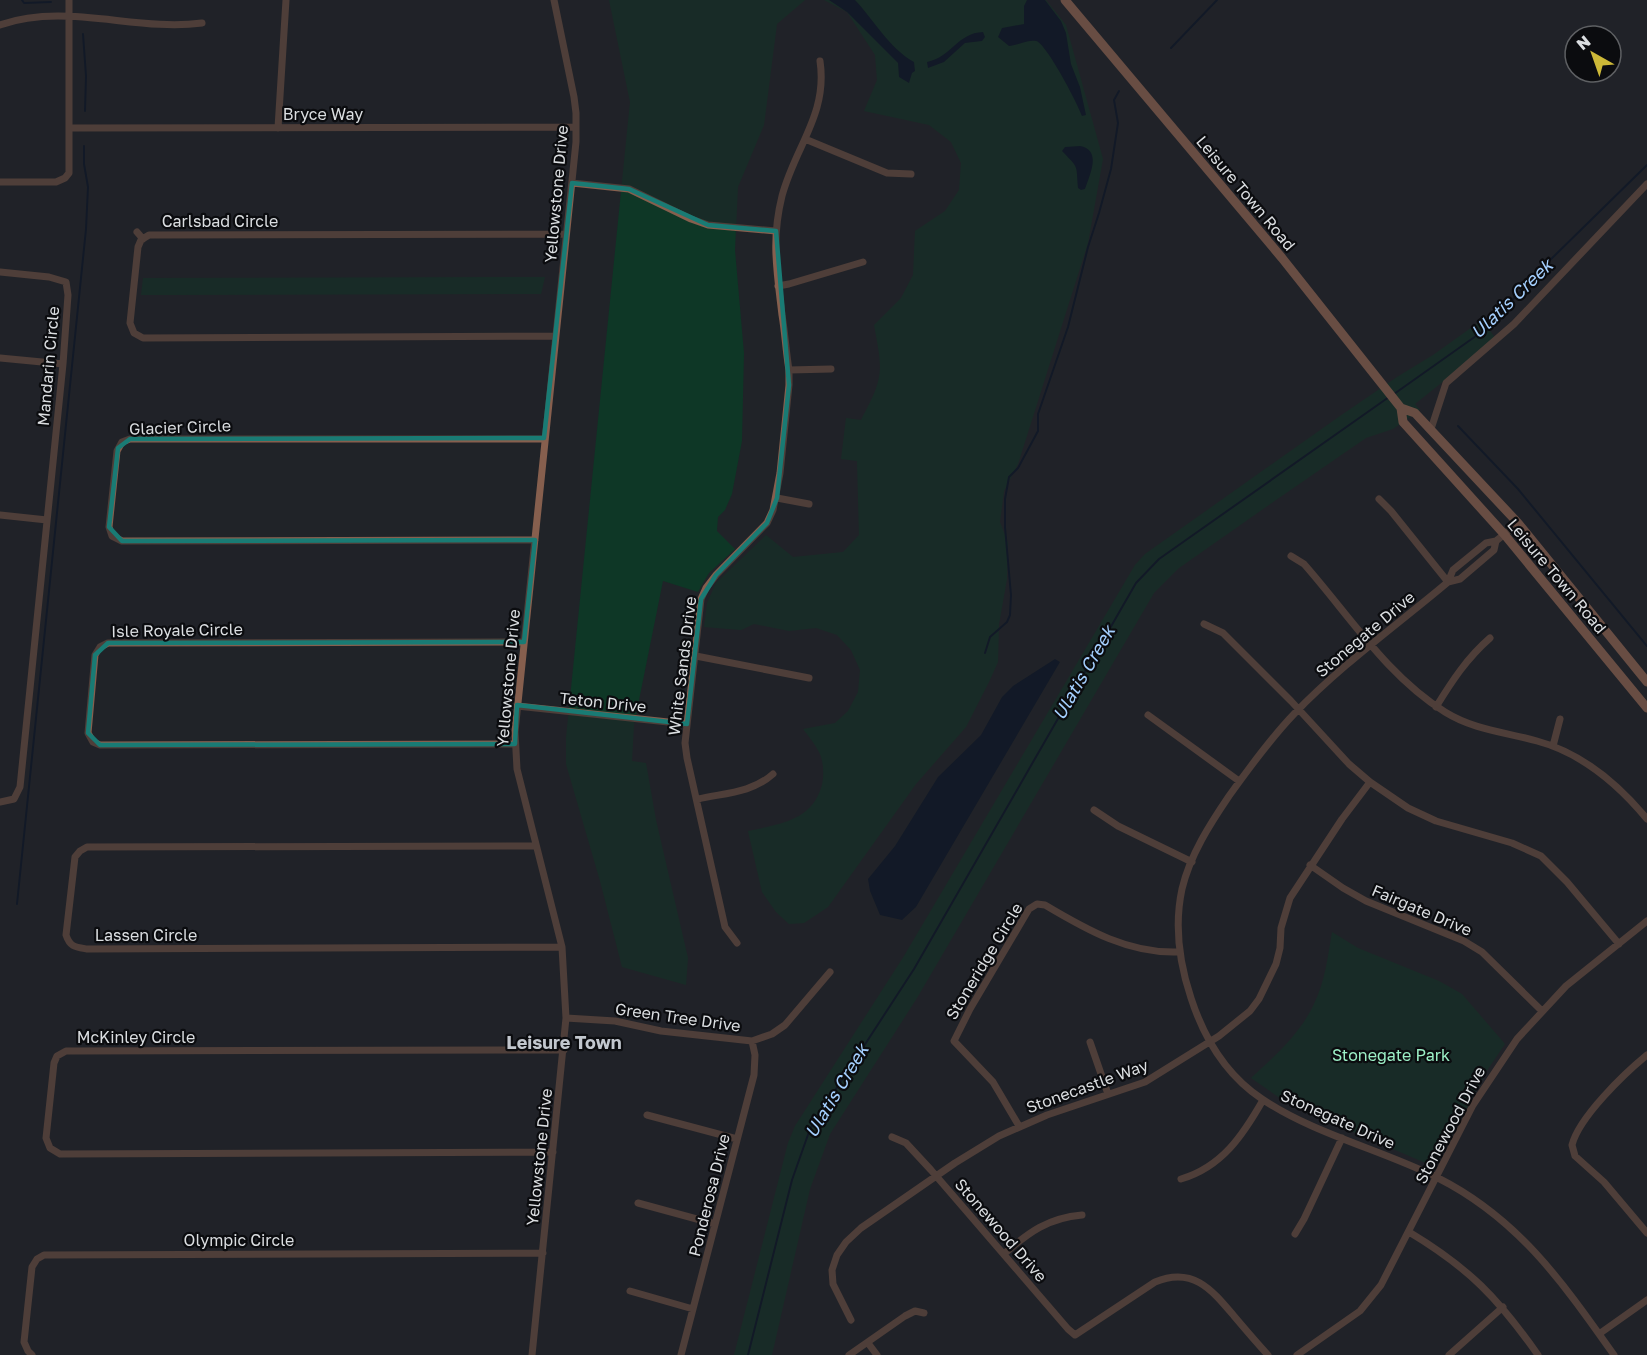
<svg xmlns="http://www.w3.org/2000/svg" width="1647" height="1355" font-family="'Golos Text',sans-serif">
  <rect width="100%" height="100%" fill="#202328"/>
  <path fill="#0e3726" d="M609 0H805L777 24 764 125 738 187 735 250 744 353 742 441 732 494 725 510 718 517 717 531 735 549 709 573 698 592 663 581 634 725 632 761 646 763 656 820 688 958 686 985 622 967 600 881 566 764V738L630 102Z
    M824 0H1046L1066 25 1103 159 1088 243 1018 464 1004 491 1000 522 1008 543 1007 579 999 624 998 662 989 682 966 727 916 784 828 907 804 923 789 924 776 912 762 892 748 831C780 824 812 821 822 785 824 775 824 762 819 752 815 744 809 737 803 729L835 723 848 711 858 692 860 670 851 650 837 635 816 628 789 631 754 624 741 630 704 627 707 603 716 583 766 535 793 557 843 552 859 535 857 461 841 459 846 418 861 420C884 377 883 372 874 325L901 298 913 275 915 231 945 211 959 190 961 163 951 142 929 125 864 111 877 80 875 55 847 12Z
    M545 277 541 294 141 295 143 278Z
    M1482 320 1496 339 1415 404 1420 410 1393 429 1366 438 1276 500 1179 568 1154 593 917 998 830 1134 810 1189 772 1355H734L788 1143 795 1126 904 956 1135 565 1145 554 1340 416 1397 377 1433 355Z
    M1332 932 1358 948 1439 981 1462 994 1505 1044 1488 1069 1440 1157 1436 1162 1428 1164 1290 1105 1251 1078C1275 1056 1300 1034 1314 1004 1325 982 1328 956 1332 932Z"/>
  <path fill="#000f26" d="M829 0H855C874 20 889 48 914 62L915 71 912 73 909 83 899 77 898 63 847 12Z
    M1027 0H1045L1061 21 1066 33 1071 64 1080 87 1086 115 1082 116C1078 104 1046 43 1036 41 1027 39 1017 46 1009 46L998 37 1002 28 1024 24V6Z
    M983 32 985 37 982 41 965 43 944 62 928 68 927 62C952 57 957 33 983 32Z
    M1080 146C1102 150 1090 174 1085 189L1081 190 1078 188C1076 163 1079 169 1062 151L1065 147Z
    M1055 659 1060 662 916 907 902 920 880 915 870 891 868 879 895 846 938 777 981 735 1002 697 1013 686Z"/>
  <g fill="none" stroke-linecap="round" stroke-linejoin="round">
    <path stroke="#000f26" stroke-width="2" d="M22 0 24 3 51 2
      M83 34 86 76 85 111
      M1171 48 1217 0
      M1394 394 1483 331 1544 266 1647 165
      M1458 426 1518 489 1647 646
      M985 653 990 637 1007 622 1010 615 1011 595 1005 527V499L1009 477 1018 468 1038 431V414L1068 327 1088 247 1099 213 1111 169 1118 123 1114 100 1119 91
      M17 904 86 229 88 187 84 164V146
      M748 1355 792 1180 810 1129 914 969 1136 583 1159 559 1389 397"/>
    <path stroke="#865f4e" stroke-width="7" d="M0 25C66 2 136 32 202 23
      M70 128 576 127
      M278 128 286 0
      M805 139 887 173 911 174
      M0 182H56L65 178 69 173V0
      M572 183 629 189 691 219 708 225 776 231
      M137 232 143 239
      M0 272 49 277 66 282 68 295 63 364 20 787 14 799 0 802
      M778 286 789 284 863 262
      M555 336 143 338 134 333 130 323 138 247 141 240 149 235 566 234
      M0 358 63 364
      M789 370 831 369
      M1431 429 1446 383 1514 324 1647 184
      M777 498 809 504
      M1379 499 1391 511 1448 582
      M0 515 47 520
      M1518 523 1496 541 1486 543 1453 570 1448 582C1397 625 1341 665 1294 714 1270 739 1249 768 1229 796 1210 824 1190 855 1182 889 1174 926 1179 962 1191 998 1204 1038 1226 1075 1262 1099 1314 1134 1382 1150 1438 1178 1519 1219 1563 1283 1614 1355
      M535 540 122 541 112 536 109 527 117 451 122 442 130 439H544
      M1291 556 1304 564C1349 615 1387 676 1445 712 1474 730 1505 732 1537 741 1582 753 1618 784 1647 819
      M1448 582 1460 579 1494 550 1496 541
      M1204 624 1223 633 1291 701 1349 764 1370 782 1408 808 1436 821 1512 843 1541 856 1567 882 1619 944
      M696 656 809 678
      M517 706 687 724
      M1436 707C1452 681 1467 658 1490 638
      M1148 715 1239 781
      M515 744 100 745 93 742 88 733 95 655 100 647 108 643 524 642
      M1553 746 1560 719
      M698 799C724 793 752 793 773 774
      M1094 810 1118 826 1192 862
      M536 846 87 847 80 851 75 857 66 935C70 947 75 947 87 949L562 947
      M1310 865 1343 888 1366 901 1464 941 1482 952 1542 1011
      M737 943 725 927 687 758 685 743 701 599 706 588 716 575 767 523 773 510 780 473 789 385V370C786 352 785 333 782 315 777 272 771 240 782 196 795 147 828 114 820 61
      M566 1018 615 1021 661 1031 752 1041 772 1034 785 1025 830 972
      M1090 1042 1108 1094
      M1647 1055C1625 1073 1579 1117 1572 1145L1575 1156 1604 1182 1647 1233
      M647 1115 737 1139
      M1019 1126 993 1082 954 1041 970 1009 1029 909 1037 904 1045 905C1087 930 1129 954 1179 952
      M892 1137 906 1143 931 1170 1068 1329 1075 1335 1155 1282C1193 1266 1212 1290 1234 1316 1245 1329 1256 1342 1268 1355
      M553 1152 60 1154 50 1148 46 1138 54 1063 57 1056 66 1051 564 1050
      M1181 1179C1222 1167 1243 1135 1263 1100
      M638 1203 715 1224
      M1409 1232C1469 1268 1498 1298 1538 1355
      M1295 1234 1304 1219 1342 1138
      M1004 1254C1029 1232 1048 1218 1082 1215
      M630 1291 693 1309
      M851 1320 833 1284 832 1270 837 1255 846 1242 861 1228 955 1163 999 1136 1047 1115 1145 1082 1219 1036 1250 1011 1259 999 1276 964 1280 948 1281 928 1290 898 1342 819 1370 782
      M1599 1334 1647 1300
      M868 1343 877 1355
      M32 1355 28 1351 24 1342 32 1267 37 1259 44 1255 543 1253
      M532 1355 566 1018 562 947 517 769 515 732 576 142V113L574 97 554 0
      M681 1355 754 1075 755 1055 752 1041
      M849 1355 905 1316 915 1311 924 1313
      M1297 1355 1360 1311 1381 1285 1473 1105 1517 1039 1566 986 1647 921
      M1449 1355 1503 1307"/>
    <path stroke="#bf8065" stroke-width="9" d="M1065 0 1282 258 1401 408 1415 413 1518 523 1647 682
      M1401 408 1403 422 1504 534 1647 708"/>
  </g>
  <path d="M0 0H1647V1355H0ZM572 183 629 189 708 225 776 231 789 385 777 498 767 523 716 575 701 599 687 724 517 705 515 744 100 745 88 733 95 655 108 643 524 642 535 540 122 541 109 527 118 448 130 439 544 438Z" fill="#202328" fill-opacity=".55" fill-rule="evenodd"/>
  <path fill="none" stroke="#197b74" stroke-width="4.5" stroke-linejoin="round" d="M572 183 629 189 708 225 776 231 789 385 777 498 767 523 716 575 701 599 687 724 517 705 515 744 100 745 88 733 95 655 108 643 524 642 535 540 122 541 109 527 118 448 130 439 544 438Z"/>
  <g text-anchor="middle" stroke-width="4.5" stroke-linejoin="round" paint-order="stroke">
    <g font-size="16" fill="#dbdee1" stroke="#0b0c0f">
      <text x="323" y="120">Bryce Way</text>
      <text transform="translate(1246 193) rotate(50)" y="6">Leisure Town Road</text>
      <text transform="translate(556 194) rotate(-85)" y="6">Yellowstone Drive</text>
      <text x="220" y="227">Carlsbad Circle</text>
      <text transform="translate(48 366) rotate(-85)" y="6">Mandarin Circle</text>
      <text transform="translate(180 427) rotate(-2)" y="6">Glacier Circle</text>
      <text transform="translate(1557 576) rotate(50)" y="6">Leisure Town Road</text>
      <text transform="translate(177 630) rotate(-1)" y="6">Isle Royale Circle</text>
      <text transform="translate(1365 634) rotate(-40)" y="6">Stonegate Drive</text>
      <text transform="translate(682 666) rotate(-83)" y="6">White Sands Drive</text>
      <text transform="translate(508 678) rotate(-85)" y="6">Yellowstone Drive</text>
      <text transform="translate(603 702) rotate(6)" y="6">Teton Drive</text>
      <text transform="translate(1422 910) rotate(23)" y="6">Fairgate Drive</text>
      <text x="146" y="941">Lassen Circle</text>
      <text transform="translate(984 961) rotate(-59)" y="6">Stoneridge Circle</text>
      <text transform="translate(678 1017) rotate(8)" y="6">Green Tree Drive</text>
      <text x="136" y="1043">McKinley Circle</text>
      <text transform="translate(1087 1086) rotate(-20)" y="6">Stonecastle Way</text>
      <text transform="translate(1338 1119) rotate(24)" y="6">Stonegate Drive</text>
      <text transform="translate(1450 1125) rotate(-62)" y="6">Stonewood Drive</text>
      <text transform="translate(539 1157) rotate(-84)" y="6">Yellowstone Drive</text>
      <text transform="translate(709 1195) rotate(-76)" y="6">Ponderosa Drive</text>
      <text transform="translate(1001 1230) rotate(49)" y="6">Stonewood Drive</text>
      <text x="239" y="1246">Olympic Circle</text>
    </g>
    <g font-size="16" fill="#9cefc6" stroke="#0b0c0f">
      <text x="1391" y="1061">Stonegate Park</text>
    </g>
    <g font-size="18" font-style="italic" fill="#a4cffe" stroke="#0b0c0f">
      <text transform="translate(1512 299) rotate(-44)" y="6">Ulatis Creek</text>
      <text transform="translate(1084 673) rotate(-60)" y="6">Ulatis Creek</text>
      <text transform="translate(837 1091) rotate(-59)" y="6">Ulatis Creek</text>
    </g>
    <g font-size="18" font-weight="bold" fill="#c2c7ce" stroke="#0b0c0f">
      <text x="564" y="1049">Leisure Town</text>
    </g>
  </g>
  <g transform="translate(1593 54) rotate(320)"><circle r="28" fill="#0b0c0f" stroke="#5e6063" stroke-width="1.5"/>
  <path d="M0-4.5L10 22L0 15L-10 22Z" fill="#cdb938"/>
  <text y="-9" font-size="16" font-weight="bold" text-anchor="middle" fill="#dbdee1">N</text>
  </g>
</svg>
